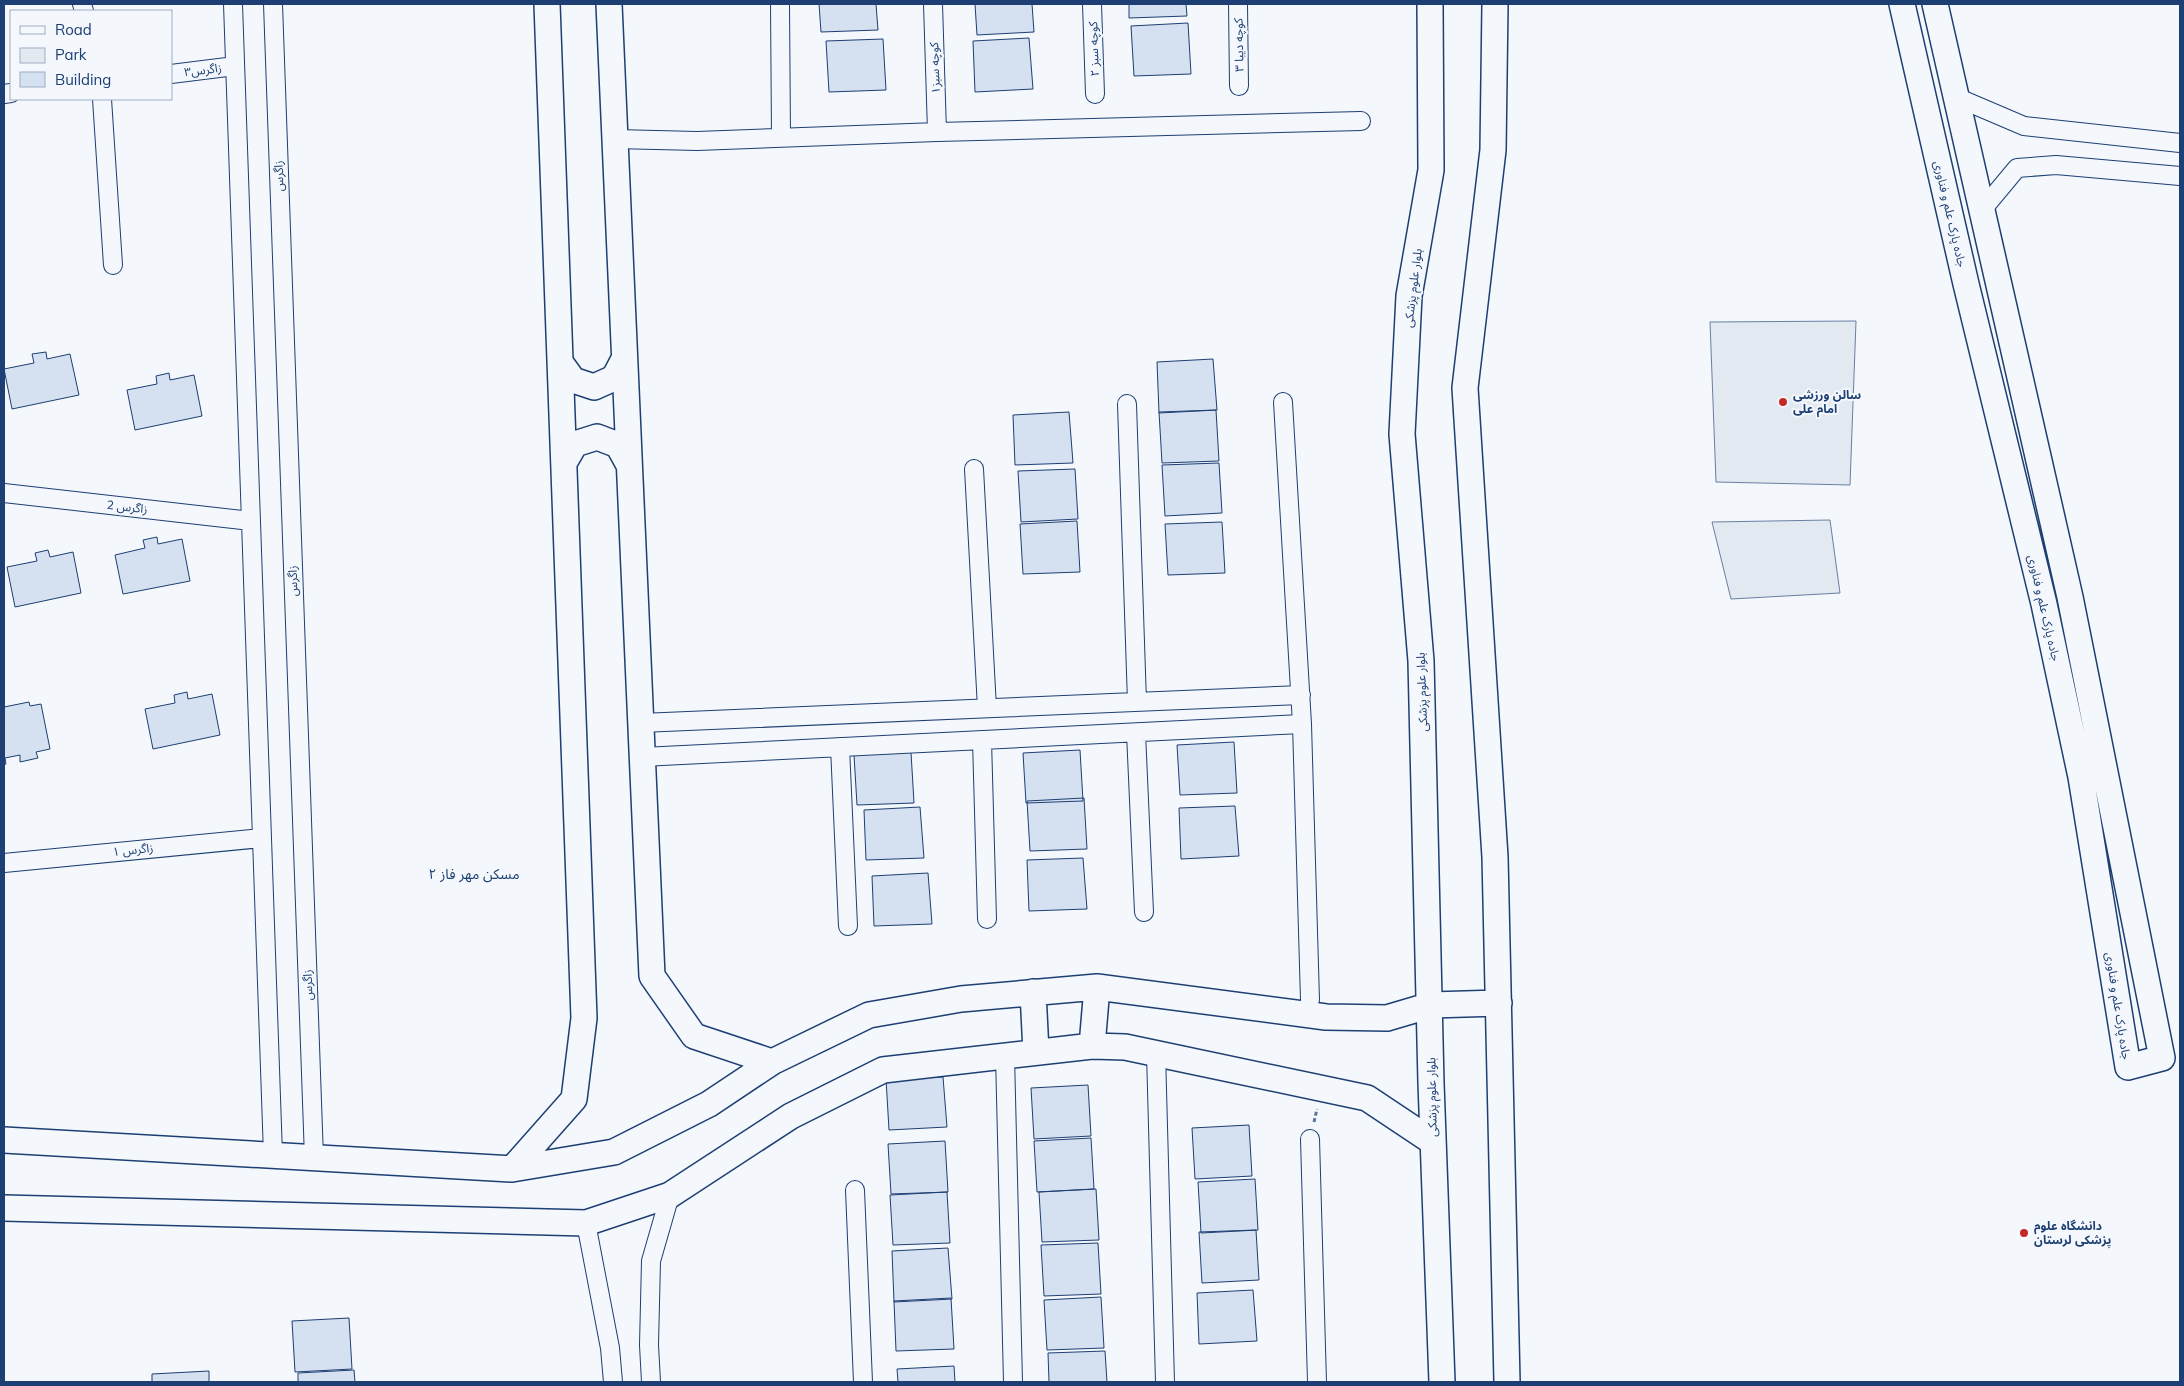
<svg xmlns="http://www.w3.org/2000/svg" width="2184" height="1386" font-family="Mulish,'Noto Sans Arabic',sans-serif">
  <rect width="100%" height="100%" fill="#f4f7fb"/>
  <path fill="#e3e9f0" stroke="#687fa3" d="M1856 321 1850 485 1716 482 1710 322Z
    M1830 520 1840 593 1731 599 1712 522Z"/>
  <path fill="#d5e0f0" stroke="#1d3f73" d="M819 4H876L878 30 821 32Z
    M975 4H1032L1034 32 977 35Z
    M1129 4H1186L1187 16 1129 18Z
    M1188 23 1191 74 1134 76 1131 26Z
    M1029 38 1033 89 975 92 973 41Z
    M883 39 886 90 829 92 826 41Z
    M46 352 47 359 70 354 79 395 12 409 4 369 34 363 32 354Z
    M1213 359 1217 410 1159 413 1157 362Z
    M169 373 170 380 194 375 202 416 135 430 127 390 157 384 156 376Z
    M1216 410 1219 461 1162 463 1159 412Z
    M1069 412 1073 463 1015 465 1013 415Z
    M1219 463 1222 513 1165 516 1162 465Z
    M1075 469 1078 519 1021 522 1018 471Z
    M1077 521 1080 572 1023 574 1020 524Z
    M1222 522 1225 573 1168 575 1165 524Z
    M157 537 158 544 182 539 190 581 123 594 115 555 145 548 143 540Z
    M48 550 50 557 73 552 81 593 15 607 7 567 37 561 35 553Z
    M187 692 188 699 212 694 220 735 153 749 145 709 175 703 174 695Z
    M29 702 30 706 41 704 50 749 36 752 38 758 20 762V755L5 758 6 764 4 765V707Z
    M1234 742 1237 793 1180 795 1177 745Z
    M1080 750 1083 801 1026 803 1023 753Z
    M911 752 914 803 857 805 854 755Z
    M1084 798 1087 849 1030 851 1027 801Z
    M1235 806 1239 856 1181 859 1179 808Z
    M920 807 924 858 866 860 864 810Z
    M1083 858 1087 909 1029 911 1027 860Z
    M928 873 932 924 874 926 872 876Z
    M943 1077 947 1127 889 1130 886 1079Z
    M1088 1085 1091 1136 1034 1139 1031 1088Z
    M1249 1125 1252 1176 1195 1179 1192 1128Z
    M1091 1138 1094 1189 1037 1192 1034 1141Z
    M945 1141 948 1192 891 1194 888 1144Z
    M1255 1179 1258 1230 1201 1233 1198 1182Z
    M1096 1189 1099 1240 1042 1242 1039 1192Z
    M947 1192 950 1243 893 1245 890 1195Z
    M1256 1230 1259 1280 1202 1283 1199 1232Z
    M1098 1243 1101 1294 1044 1296 1041 1245Z
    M948 1248 952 1299 894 1302 892 1251Z
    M1253 1290 1257 1341 1199 1344 1197 1293Z
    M1101 1297 1104 1348 1047 1350 1044 1300Z
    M951 1298 954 1349 896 1351 894 1301Z
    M349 1318 352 1369 295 1372 292 1321Z
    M1105 1351 1107 1382H1049L1048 1353Z
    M954 1366 955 1382H898L897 1369Z
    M354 1370 355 1382H298V1373Z
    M209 1371V1382H152V1374Z"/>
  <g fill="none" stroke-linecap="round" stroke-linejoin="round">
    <g stroke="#1d3f73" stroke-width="20">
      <path id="street" d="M82 4 84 11
        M233 4 273 1155
        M273 4 314 1158
        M780 4 781 137
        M933 4 937 132
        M1092 4 1095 94
        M1238 4 1239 86
        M171 74 235 66
        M4 94 11 93
        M1956 97 2024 126 2180 143
        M102 99 113 265
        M615 139 697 141 937 132 1361 121
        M1982 210 2017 168 2056 165 2180 176
        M1127 404 1137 702
        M974 469 987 708
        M4 493 251 521
        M641 723 1301 695
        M1302 724 1310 1000
        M1136 733 1144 912
        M982 740 987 919
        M840 747 848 926
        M642 757 1302 724 1283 402
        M4 863 262 838
        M1156 1053 1165 1382
        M1005 1056 1013 1382
        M1310 1139 1317 1382
        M855 1190 863 1382
        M586 1223 610 1348 613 1382
        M651 1382 649 1345 651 1261 670 1195"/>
    </g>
    <g stroke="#1d3f73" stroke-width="28">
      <path id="secondary" d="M609 4 652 976 694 1036 772 1062
        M1430 4 1431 170 1409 296 1402 434 1421 661 1431 1083 1442 1382
        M1495 4 1493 150 1465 388 1495 857 1507 1382
        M1902 4 1966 284 2044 604 2081 777 2128 1067 2162 1058 2070 597 1935 4
        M560 362 573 380 594 387 614 378 624 359
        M564 463 575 444 597 437 618 445 629 465
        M1033 992 1036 1052
        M1092 1046 1097 987
        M4 1140 512 1169 614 1152 709 1104 772 1062 869 1015 961 999 1097 987 1326 1017 1387 1018 1431 1005 1499 1003
        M512 1169 574 1099 584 1018 547 4
        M4 1208 586 1223 670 1195 791 1116 883 1070 1092 1046 1125 1047 1367 1098 1433 1142"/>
    </g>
    <path stroke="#5e769c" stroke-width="3" stroke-dasharray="4 2.5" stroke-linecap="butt" d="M1314 1122 1317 1109"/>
    <use href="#street" stroke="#f4f7fb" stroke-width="18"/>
    <use href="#secondary" stroke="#f4f7fb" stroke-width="25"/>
  </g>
  <g fill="#c62828" stroke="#f4f7fb" stroke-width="2">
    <circle cx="1783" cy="402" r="5"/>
    <circle cx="2024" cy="1233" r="5"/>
  </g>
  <g text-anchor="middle" stroke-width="4" stroke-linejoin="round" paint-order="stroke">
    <g font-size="12" fill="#1d3f73" stroke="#f4f7fb">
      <text transform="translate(1239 45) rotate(-91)" y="4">کوچه دیبا ۳</text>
      <text transform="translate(1094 49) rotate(-92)" y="4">کوچه سبز ۲</text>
      <text transform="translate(935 68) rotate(-92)" y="4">کوچه سبز۱</text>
      <text transform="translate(203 70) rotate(-7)" y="4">زاگرس۳</text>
      <text transform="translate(279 176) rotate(-92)" y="4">زاگرس</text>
      <text transform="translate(1950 214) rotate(77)" y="4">جاده پارک علم و فناوری</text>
      <text transform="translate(1413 288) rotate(-83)" y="4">بلوار علوم پزشکی</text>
      <text transform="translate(127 507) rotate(6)" y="4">زاگرس 2</text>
      <text transform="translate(293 581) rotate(-92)" y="4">زاگرس</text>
      <text transform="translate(2044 608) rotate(77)" y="4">جاده پارک علم و فناوری</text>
      <text transform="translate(1422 692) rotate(-92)" y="4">بلوار علوم پزشکی</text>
      <text transform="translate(133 850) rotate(-6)" y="4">زاگرس ۱</text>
      <text transform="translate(308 985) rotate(-92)" y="4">زاگرس</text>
      <text transform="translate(2118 1006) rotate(81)" y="4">جاده پارک علم و فناوری</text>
      <text transform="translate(1432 1097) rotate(-91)" y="4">بلوار علوم پزشکی</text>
    </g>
    <g font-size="12" font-weight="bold" fill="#1d3f73" stroke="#f4f7fb" text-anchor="start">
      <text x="1793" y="399">سالن ورزشی<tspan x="1793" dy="14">امام علی</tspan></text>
      <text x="2034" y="1230">دانشگاه علوم<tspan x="2034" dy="14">پزشکی لرستان</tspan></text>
    </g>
    <g font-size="14" fill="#1d3f73" stroke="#f4f7fb">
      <text x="474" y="879">مسکن مهر فاز ۲</text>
    </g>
  </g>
  <rect width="2184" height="1386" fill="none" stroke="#1d3f73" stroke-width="10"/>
  <rect x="10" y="10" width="162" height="90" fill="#f4f7fb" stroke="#9eadc5"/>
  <rect x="20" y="26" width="25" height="8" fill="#f4f7fb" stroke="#9eadc5"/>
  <text x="55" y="35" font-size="15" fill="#1d3f73">Road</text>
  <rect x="20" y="48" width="25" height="15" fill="#e3e9f0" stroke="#9eadc5"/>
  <text x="55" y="60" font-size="15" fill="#1d3f73">Park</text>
  <rect x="20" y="72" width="25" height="15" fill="#d5e0f0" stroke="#9eadc5"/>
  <text x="55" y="85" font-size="15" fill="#1d3f73">Building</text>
</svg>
